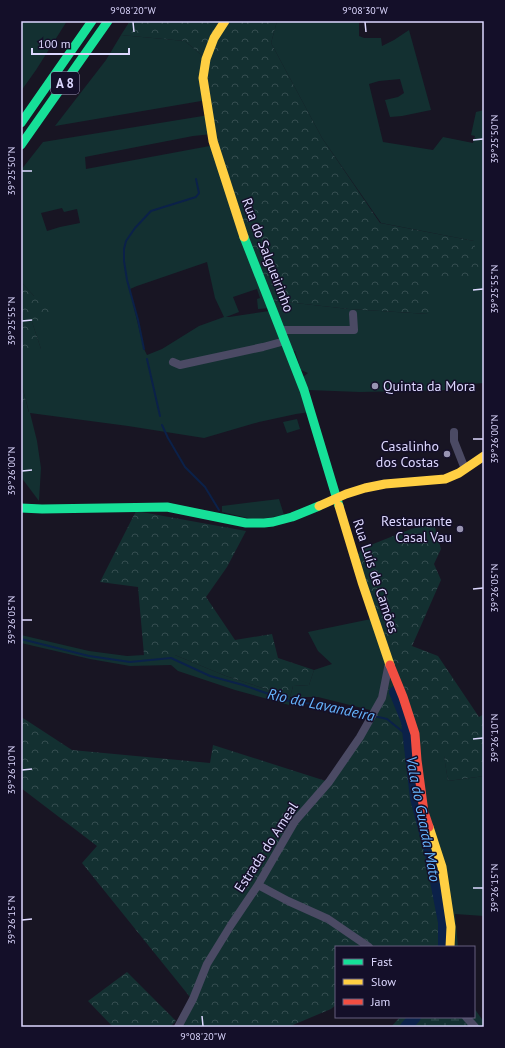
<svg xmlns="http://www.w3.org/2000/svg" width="505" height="1048" font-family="'PT Sans',sans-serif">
  <defs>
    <pattern id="forest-crowns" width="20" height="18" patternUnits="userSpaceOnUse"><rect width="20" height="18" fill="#133031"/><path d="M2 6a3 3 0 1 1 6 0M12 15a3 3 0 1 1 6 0" fill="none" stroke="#354d50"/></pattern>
    <pattern id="wetland-marsh" width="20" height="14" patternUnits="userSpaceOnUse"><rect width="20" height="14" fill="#133031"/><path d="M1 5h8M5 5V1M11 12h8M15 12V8" fill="none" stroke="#354d50"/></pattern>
  </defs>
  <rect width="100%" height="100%" fill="#181523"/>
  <path fill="#133031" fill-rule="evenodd" d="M21 21H67L36 70 21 91Z
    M277 21H359V36L364 38H381L382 46 394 40 409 30 431 110 402 116 390 117 385 100 398 97 404 93 400 79 379 81 369 84 383 142 433 150 443 137 473 143 475 136 471 135 476 112 484 110V383L447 386 449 389 447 390 360 392 308 390 303 377 308 373 301 370 295 351 289 350 310 412 296 414 259 422 204 438 128 426 30 413 37 441 41 468 39 501 21 477V413L29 412 21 382V349H41L32 322 34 296 21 282V170L43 142 209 115 212 134 193 136 85 157 86 169 215 145 269 300 349 309 428 314 429 281 474 241 381 223 322 138 271 43ZM62 208 64 212 77 209 80 223 60 227 47 231 41 213ZM207 262 215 298 224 317 199 326 162 349 147 355 144 349 134 308 130 289 137 286ZM257 289 260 298 257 299 258 309 271 308 269 311 229 317H226L239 312 233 297Z
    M121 35 185 41 206 59 207 100 55 126 106 60Z
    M297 419 300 429 287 433 283 422Z
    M279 499 284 515 261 519H252L222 512V506Z
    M371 619 389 663 374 711 318 697H290L289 705 235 690 178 671 171 665 130 666 90 659 21 643V635L89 651 127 656 144 655H175L226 676 290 697 293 686 309 685 314 670 332 664 318 651 308 632Z
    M444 755 448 781 484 776V916L455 914 458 947H451L417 756Z
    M474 1008 484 1022V1027H475L466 1017H474Z"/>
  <path fill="url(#forest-crowns)" d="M130 21H277L271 43 322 138 380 223 474 241 481 280 429 281V314L349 309 269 300 213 141 206 59 185 41 121 35Z
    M21 282 34 296 58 315 32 322 41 349H21Z
    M21 382 29 413H21Z
    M136 511 246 531 227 567 206 597 235 640 272 634 278 658 314 670 309 685 293 686 290 697 226 676 175 655H144L138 587 100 582Z
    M434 524 441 549 434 564 441 580 412 646 438 656 479 717 484 714V776L448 781 444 756H417L434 845 450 947H336V1005L331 1009 288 1027H182L194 1002 82 863 97 846 21 788V717L26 720 72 750 210 763 213 745 329 782 380 701 389 663 357 555 363 548 411 529Z
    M127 972 176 1021 170 1027H113L88 1001Z"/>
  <path fill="url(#wetland-marsh)" d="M400 1017H462L471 1027H391Z"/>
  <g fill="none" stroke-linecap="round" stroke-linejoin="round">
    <path stroke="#0b2149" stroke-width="2" d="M144 349 138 320 127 280 124 261V249L126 241 135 228 151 211 196 197 199 193 196 179
      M147 359 160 416
      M162 425 168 438 185 467 205 487 219 510
      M21 639 89 656 130 662 171 658 210 676 243 685 289 701 329 706 370 715
      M374 716 387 719 408 736"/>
    <path stroke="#0b2149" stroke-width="12" d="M395 692 407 721 416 798 431 855 444 922V947
      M406 1027 415 1017"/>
    <path stroke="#4b4a64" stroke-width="8" d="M281 330H354L353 314
      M173 362 180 365 263 347 285 341
      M454 432V441L465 469
      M258 885 288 901 328 919 369 947
      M466 1017 475 1027
      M178 1027 193 999 207 964 231 925 258 885 295 821 329 782 360 737 382 698 389 663"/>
    <path stroke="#16e098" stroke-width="9" d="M21 123 92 21
      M21 145 108 21
      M244 237 304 390 339 506
      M21 508 42 509 167 507 246 523H264L273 522 292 517 319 506"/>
    <path stroke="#ffcf43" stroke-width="9" d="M225 21 214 38 206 59 203 78 213 141 244 237
      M319 506 346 494 365 488 385 484 445 479 459 473 484 456
      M339 506 362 582 390 665
      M429 827 442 867 451 927 450 947"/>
    <path stroke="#f24e42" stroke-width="9" d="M390 665 403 697 415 734 417 760 424 812 429 827"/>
  </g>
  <path fill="none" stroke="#ddd8ff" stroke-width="1.5" d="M133 22 134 32M365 22 366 32M473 140 483 139M22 171H32M473 290 483 289M22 321 32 320M473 439H483M22 471 32 470M473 589 483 588M22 620H32M473 739 483 738M22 770 32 769M473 888H483M22 920 32 919M202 1016 203 1026"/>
  <g fill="#9894b2" stroke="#140f29" stroke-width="1.5">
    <circle cx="375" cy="386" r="4"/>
    <circle cx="447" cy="454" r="4"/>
    <circle cx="460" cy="529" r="4"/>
  </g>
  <g text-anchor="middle" stroke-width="3" stroke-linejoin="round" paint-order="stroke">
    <rect fill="#140f29" stroke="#a19cbf" stroke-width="1" x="51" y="72" width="28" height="22" rx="3"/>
    <g font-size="13" font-weight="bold" fill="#ddd8ff">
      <text x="65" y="88">A 8</text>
    </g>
    <g font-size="14" fill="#ddd8ff" stroke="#140f29">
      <text transform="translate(268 255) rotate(69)" y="5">Rua do Salgueirinho</text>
      <text transform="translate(376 576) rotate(72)" y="5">Rua Luís de Camões</text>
      <text transform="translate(266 847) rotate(-57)" y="5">Estrada do Ameal</text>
    </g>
    <g font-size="14" fill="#ddd8ff" stroke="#140f29" text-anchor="end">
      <text x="383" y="391" text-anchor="start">Quinta da Mora</text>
      <text x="439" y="451">Casalinho<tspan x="439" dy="16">dos Costas</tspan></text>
      <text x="452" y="526">Restaurante<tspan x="452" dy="16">Casal Vau</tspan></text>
    </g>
    <g font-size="15" font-style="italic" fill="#66b6ff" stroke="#140f29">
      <text transform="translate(321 705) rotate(12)" y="5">Rio da Lavandeira</text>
      <text transform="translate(423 819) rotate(79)" y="5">Vala do Guarda Mato</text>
    </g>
  </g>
  <rect width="505" height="1048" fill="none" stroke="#140f29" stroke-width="44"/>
  <rect x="335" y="946" width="140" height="72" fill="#140f29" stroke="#645f7f"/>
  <rect x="343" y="959" width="20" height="6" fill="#16e098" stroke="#645f7f"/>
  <text x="371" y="966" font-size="12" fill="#ddd8ff">Fast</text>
  <rect x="343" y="979" width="20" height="6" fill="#ffcf43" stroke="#645f7f"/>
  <text x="371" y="986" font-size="12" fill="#ddd8ff">Slow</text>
  <rect x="343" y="999" width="20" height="6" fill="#f24e42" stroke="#645f7f"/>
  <text x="371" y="1006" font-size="12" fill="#ddd8ff">Jam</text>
  <path d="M32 48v6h97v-6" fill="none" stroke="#ddd8ff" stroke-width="2"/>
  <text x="38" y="48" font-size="12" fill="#ddd8ff" stroke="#140f29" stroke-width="3" paint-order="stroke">100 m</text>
  <rect x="22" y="22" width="461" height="1004" fill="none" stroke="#ddd8ff" stroke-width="1.5"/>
  <g font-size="10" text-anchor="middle" fill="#ddd8ff">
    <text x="133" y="14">9°08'20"W</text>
    <text x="365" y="14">9°08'30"W</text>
    <text transform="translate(494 139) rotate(-90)" y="4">39°25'50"N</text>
    <text transform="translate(11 171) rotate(-90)" y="4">39°25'50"N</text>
    <text transform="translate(494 289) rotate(-90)" y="4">39°25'55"N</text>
    <text transform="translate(11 321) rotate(-90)" y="4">39°25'55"N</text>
    <text transform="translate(494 439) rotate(-90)" y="4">39°26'00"N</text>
    <text transform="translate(11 471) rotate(-90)" y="4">39°26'00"N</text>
    <text transform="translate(494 588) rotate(-90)" y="4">39°26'05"N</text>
    <text transform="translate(11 620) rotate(-90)" y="4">39°26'05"N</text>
    <text transform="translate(494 738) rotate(-90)" y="4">39°26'10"N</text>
    <text transform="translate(11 770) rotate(-90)" y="4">39°26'10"N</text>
    <text transform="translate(494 888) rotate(-90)" y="4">39°26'15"N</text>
    <text transform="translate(11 920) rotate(-90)" y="4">39°26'15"N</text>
    <text x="203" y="1040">9°08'20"W</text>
  </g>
</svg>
